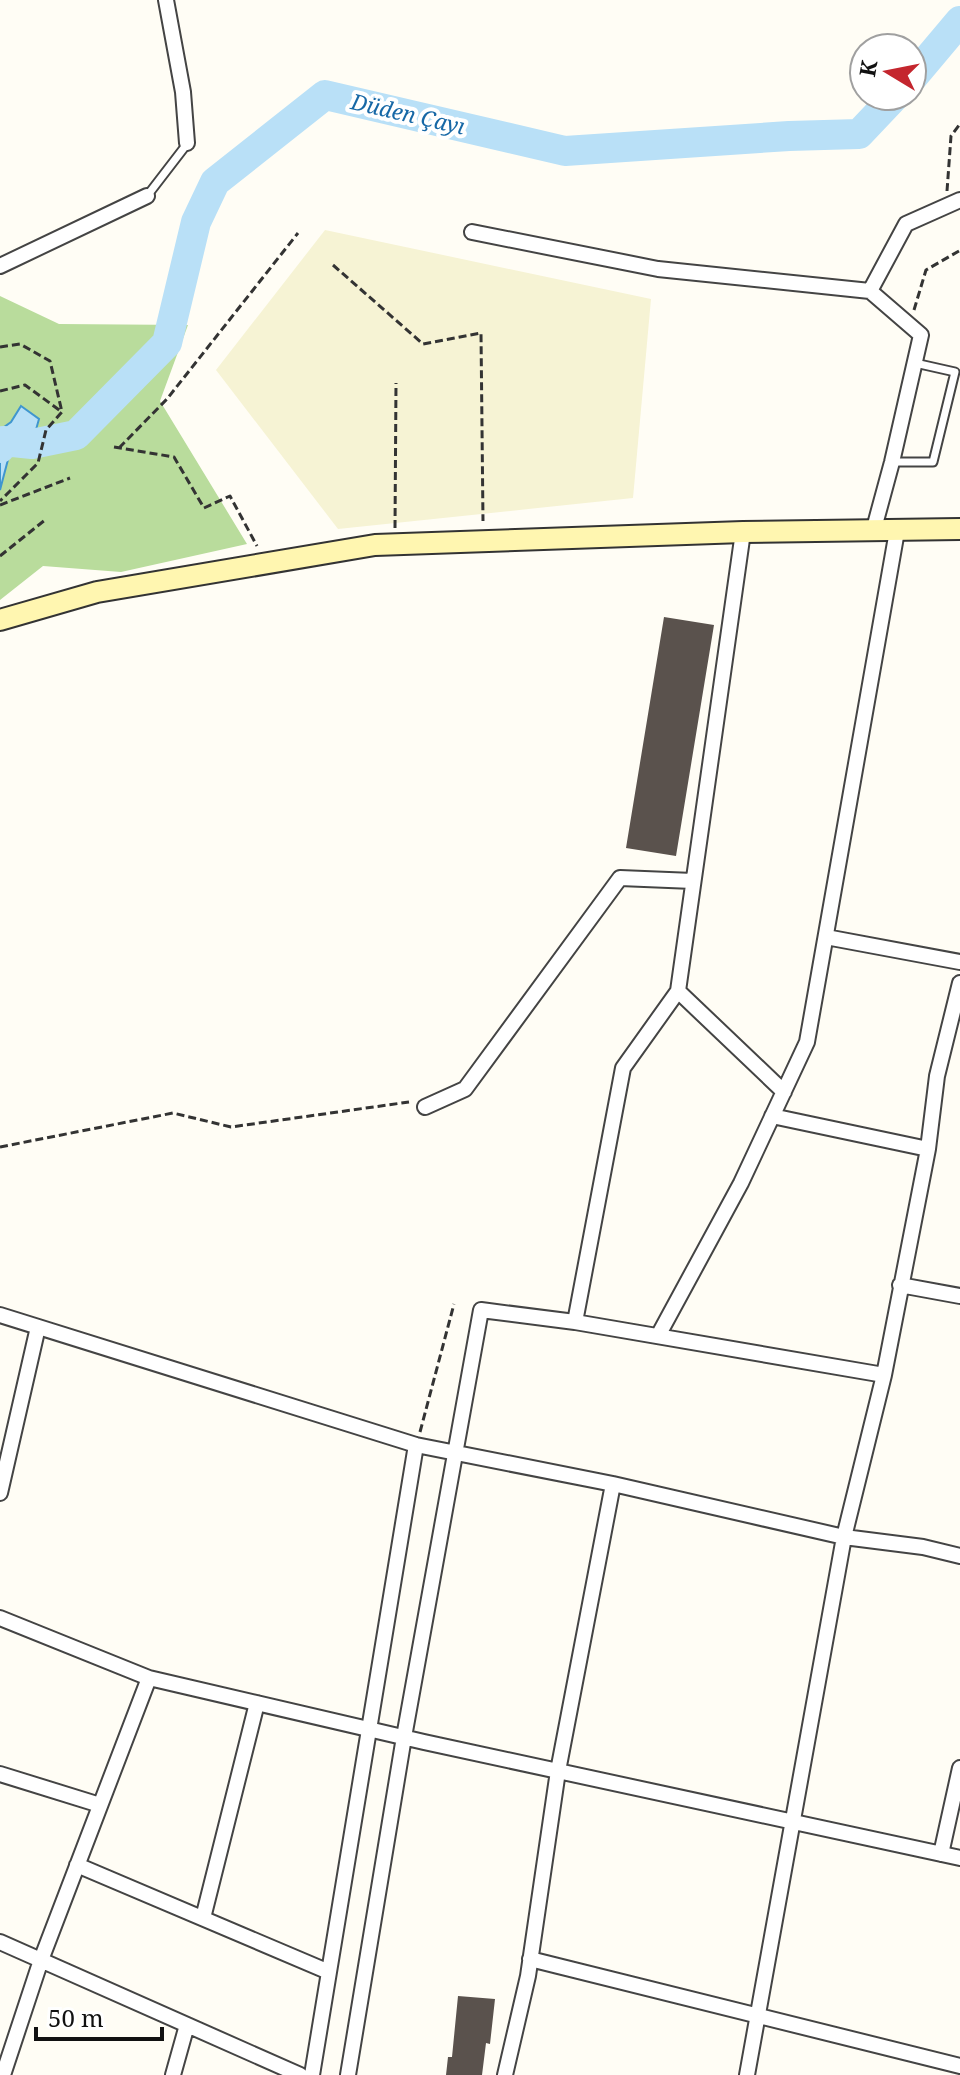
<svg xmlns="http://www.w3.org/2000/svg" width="960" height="2075" font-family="'Noto Serif',serif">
  <rect width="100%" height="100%" fill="#fffdf5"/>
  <path fill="#f6f3d4" d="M325 230 651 299 633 498 338 529 216 370Z"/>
  <path fill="#b9dc9c" d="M0 296 59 324 188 325 160 401 247 544 121 572 43 566 0 600Z"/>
  <path fill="#b9e0f7" stroke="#3f96cf" stroke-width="2" d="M21 406 39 419 32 444 10 452 0 490V430L11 422Z"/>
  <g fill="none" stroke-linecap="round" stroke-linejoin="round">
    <path stroke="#b9e0f7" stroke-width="30" d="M912 78 960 21
      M0 448 3 441 32 444 76 435 167 343 196 222 215 182 325 95 565 151 789 136 859 134 895 96"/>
  </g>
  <path fill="#5a524d" d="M664 617 714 625 676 856 626 848Z
    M458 1996 495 1999 490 2044 486 2043 482 2075H446L448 2057H452Z"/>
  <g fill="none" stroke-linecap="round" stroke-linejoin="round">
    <g stroke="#444" stroke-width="11">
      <path id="lane" d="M147 196 187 144
        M892 462H933L955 372 915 363"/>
    </g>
    <g stroke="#444" stroke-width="18">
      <path id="street" d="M166 0 183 92 187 143
        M472 232 658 269 870 291
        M0 266 147 196
        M873 532 892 462 921 335 870 291 906 224 960 200
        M826 937 960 962
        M678 991 784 1092
        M425 1107 465 1089 620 878 693 881
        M772 1116 928 1149 937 1076 960 983
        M900 1285 960 1296
        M0 1315 416 1445 613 1484 844 1537 923 1547 960 1556
        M575 1322 623 1068 678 991 743 532
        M658 1336 741 1183 807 1042 897 531
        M0 1493 38 1327
        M0 1618 149 1678 424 1742 960 1858
        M0 1774 100 1805
        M941 1854 960 1768
        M77 1865 329 1972
        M203 1918 257 1703
        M0 1942 300 2075
        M530 1959 960 2066
        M3 2075 41 1960 149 1678
        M173 2075 187 2025
        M312 2075 416 1445
        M348 2075 404 1737 481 1310 575 1322 884 1375
        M505 2075 528 1976 558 1771 613 1484
        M747 2075 844 1537 884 1375 928 1149"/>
    </g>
    <g stroke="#333" stroke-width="24">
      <path id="secondary" d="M0 620 97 592 375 545 743 532 960 529"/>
    </g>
    <path stroke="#333" stroke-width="3" stroke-dasharray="8 4" stroke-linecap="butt" d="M947 191 951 136 960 124
      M333 265 423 344 481 333 483 521
      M914 310 926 270 959 251
      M0 347 20 344 50 361 62 412
      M0 391 25 385 62 412 46 430 38 463 0 501
      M114 447 174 457 204 508 230 496 257 546
      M119 448 167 399 298 233
      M0 505 70 478
      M395 528 396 383
      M0 556 45 520
      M0 1147 173 1113 231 1127 409 1102
      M420 1432 454 1304"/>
    <use href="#lane" stroke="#fff" stroke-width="7"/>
    <use href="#street" stroke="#fff" stroke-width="14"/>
    <use href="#secondary" stroke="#fff6b0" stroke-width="20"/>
  </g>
  <g text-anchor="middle" stroke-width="8" stroke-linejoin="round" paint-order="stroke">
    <g font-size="22" font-style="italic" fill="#1768a6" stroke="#fff">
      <text transform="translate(408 114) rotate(13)" y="8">Düden Çayı</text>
    </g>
  </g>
  <g transform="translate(888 72) rotate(280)"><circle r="38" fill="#ffffff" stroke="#a0a0a0" stroke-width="2"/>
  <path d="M0-6L14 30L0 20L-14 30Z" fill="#c4262e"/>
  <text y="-12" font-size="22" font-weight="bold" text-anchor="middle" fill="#111111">K</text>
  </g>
  <path d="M36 2027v12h126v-12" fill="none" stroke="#111111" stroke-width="4"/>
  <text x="48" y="2027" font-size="24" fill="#111111" stroke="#ffffff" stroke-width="6" paint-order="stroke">50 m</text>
</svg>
